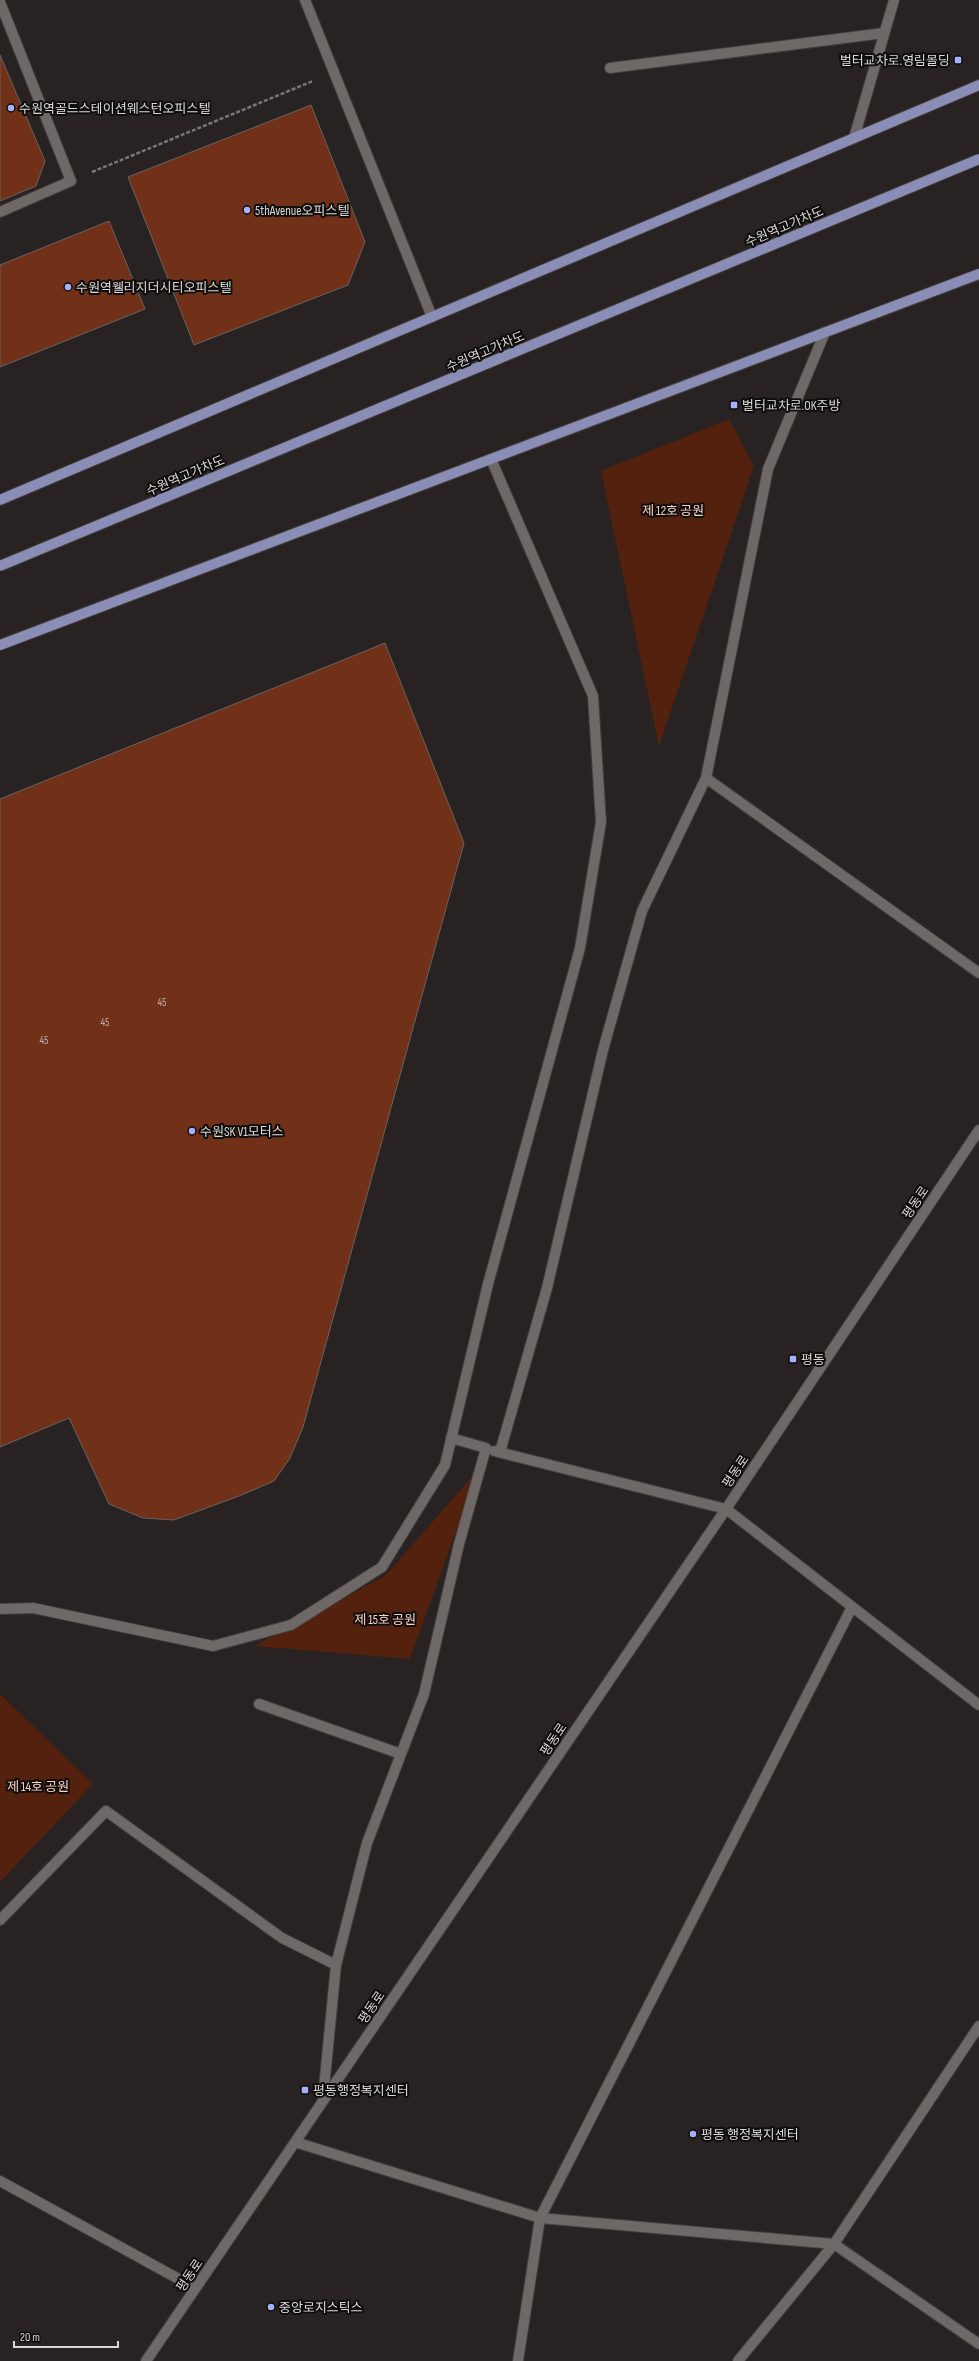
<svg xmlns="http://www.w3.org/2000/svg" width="979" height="2361" font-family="'Sofia Sans Condensed','Noto Sans KR',sans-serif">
  <rect width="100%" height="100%" fill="#282322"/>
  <path fill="#54210e" d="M729 419 754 466 659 746 601 471Z
    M478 1470 410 1659 255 1646 385 1576Z
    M0 1694 93 1784 0 1882Z"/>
  <path fill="#713119" stroke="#696361" d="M0 55 45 161 36 186 0 201Z
    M311 105 365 242 348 285 194 345 128 177Z
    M109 221 145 309 0 367V265Z
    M385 643 464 843 303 1427 290 1458 274 1481 239 1496 174 1520 143 1518 109 1504 69 1418 0 1447V799Z"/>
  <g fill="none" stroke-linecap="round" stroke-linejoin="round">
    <g stroke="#413e3c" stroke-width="12">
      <path id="minor" d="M305 0 432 317
        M0 2 71 181 0 212
        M610 68 884 33
        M854 138 894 0
        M706 778 979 973
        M494 1451 726 1509 979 1705
        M500 1452 547 1288 603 1050 642 911 706 778 768 469 825 332
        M0 1609 33 1608 213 1646 291 1625 382 1567 445 1465 488 1284 580 948 601 822 593 696 491 459
        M259 1704 401 1754
        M0 1920 106 1811 282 1938 336 1965
        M323 2098 336 1965 367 1843 424 1694 459 1544 486 1448 451 1438
        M295 2142 540 2218 834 2244 979 2344
        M0 2181 195 2288
        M146 2361 726 1509 979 1130
        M518 2361 540 2218 852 1607
        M738 2361 834 2244 979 2026"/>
    </g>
    <g stroke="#413e3c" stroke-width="12">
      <path id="major" d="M0 500 979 85
        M0 645 979 274"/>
    </g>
    <path stroke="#7b7776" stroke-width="2.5" stroke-dasharray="4 2" stroke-linecap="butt" d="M92 172 313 81"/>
    <use href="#minor" stroke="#6e6866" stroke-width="10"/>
    <use href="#major" stroke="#8a8db6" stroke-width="10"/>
    <g stroke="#413e3c" stroke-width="12" stroke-linecap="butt">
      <path id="major-bridge" d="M0 566 979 159"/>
    </g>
    <use href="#major-bridge" stroke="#8a8db6" stroke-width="10"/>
  </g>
  <g fill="#a6b1fc" stroke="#0f0d0c" stroke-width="1.5">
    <rect x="954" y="56" width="8" height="8" rx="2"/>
    <circle cx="11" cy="108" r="4"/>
    <circle cx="247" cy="210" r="4"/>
    <circle cx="68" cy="287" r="4"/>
    <rect x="730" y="401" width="8" height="8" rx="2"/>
    <circle cx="192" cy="1131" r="4"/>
    <rect x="789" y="1355" width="8" height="8" rx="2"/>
    <rect x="301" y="2086" width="8" height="8" rx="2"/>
    <circle cx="693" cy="2134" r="4"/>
    <circle cx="271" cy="2307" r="4"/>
  </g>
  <g text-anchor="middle" stroke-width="4" stroke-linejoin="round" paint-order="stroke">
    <g font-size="11" fill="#c0aea8">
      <text x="162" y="1006">45</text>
      <text x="105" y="1026">45</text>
      <text x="44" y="1044">45</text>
    </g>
    <g font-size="13" fill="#dbd8d7" stroke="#0f0d0c" text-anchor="start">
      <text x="950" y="65" text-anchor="end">벌터교차로.영림몰딩</text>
      <text x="19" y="113">수원역골드스테이션웨스턴오피스텔</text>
      <text x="255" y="215">5thAvenue오피스텔</text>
      <text x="76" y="292">수원역웰리지더시티오피스텔</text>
      <text x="742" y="410">벌터교차로.OK주방</text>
      <text x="200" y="1136">수원SK V1모터스</text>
      <text x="801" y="1364">평동</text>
      <text x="313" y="2095">평동행정복지센터</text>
      <text x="701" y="2139">평동 행정복지센터</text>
      <text x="279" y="2312">중앙로지스틱스</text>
    </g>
    <g font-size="13" fill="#dbd8d7" stroke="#0f0d0c">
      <text transform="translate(784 226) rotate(-23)" y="5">수원역고가차도</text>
      <text transform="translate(485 351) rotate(-23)" y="5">수원역고가차도</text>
      <text transform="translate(185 475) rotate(-23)" y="5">수원역고가차도</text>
      <text transform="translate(915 1202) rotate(-56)" y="5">평동로</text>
      <text transform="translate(735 1471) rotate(-56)" y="5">평동로</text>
      <text transform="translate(553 1739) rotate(-56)" y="5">평동로</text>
      <text transform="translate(371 2007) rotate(-56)" y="5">평동로</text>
      <text transform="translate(189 2275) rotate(-56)" y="5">평동로</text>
    </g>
    <g font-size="13" fill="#fbd2c3" stroke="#0f0d0c">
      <text x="673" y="515">제 12호 공원</text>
      <text x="385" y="1624">제 15호 공원</text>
      <text x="38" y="1791">제 14호 공원</text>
    </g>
  </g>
  <path d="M14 2341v6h104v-6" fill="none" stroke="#dbd8d7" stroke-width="2"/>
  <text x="20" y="2341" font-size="12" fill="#dbd8d7" stroke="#0f0d0c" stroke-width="3" paint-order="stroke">20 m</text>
</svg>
